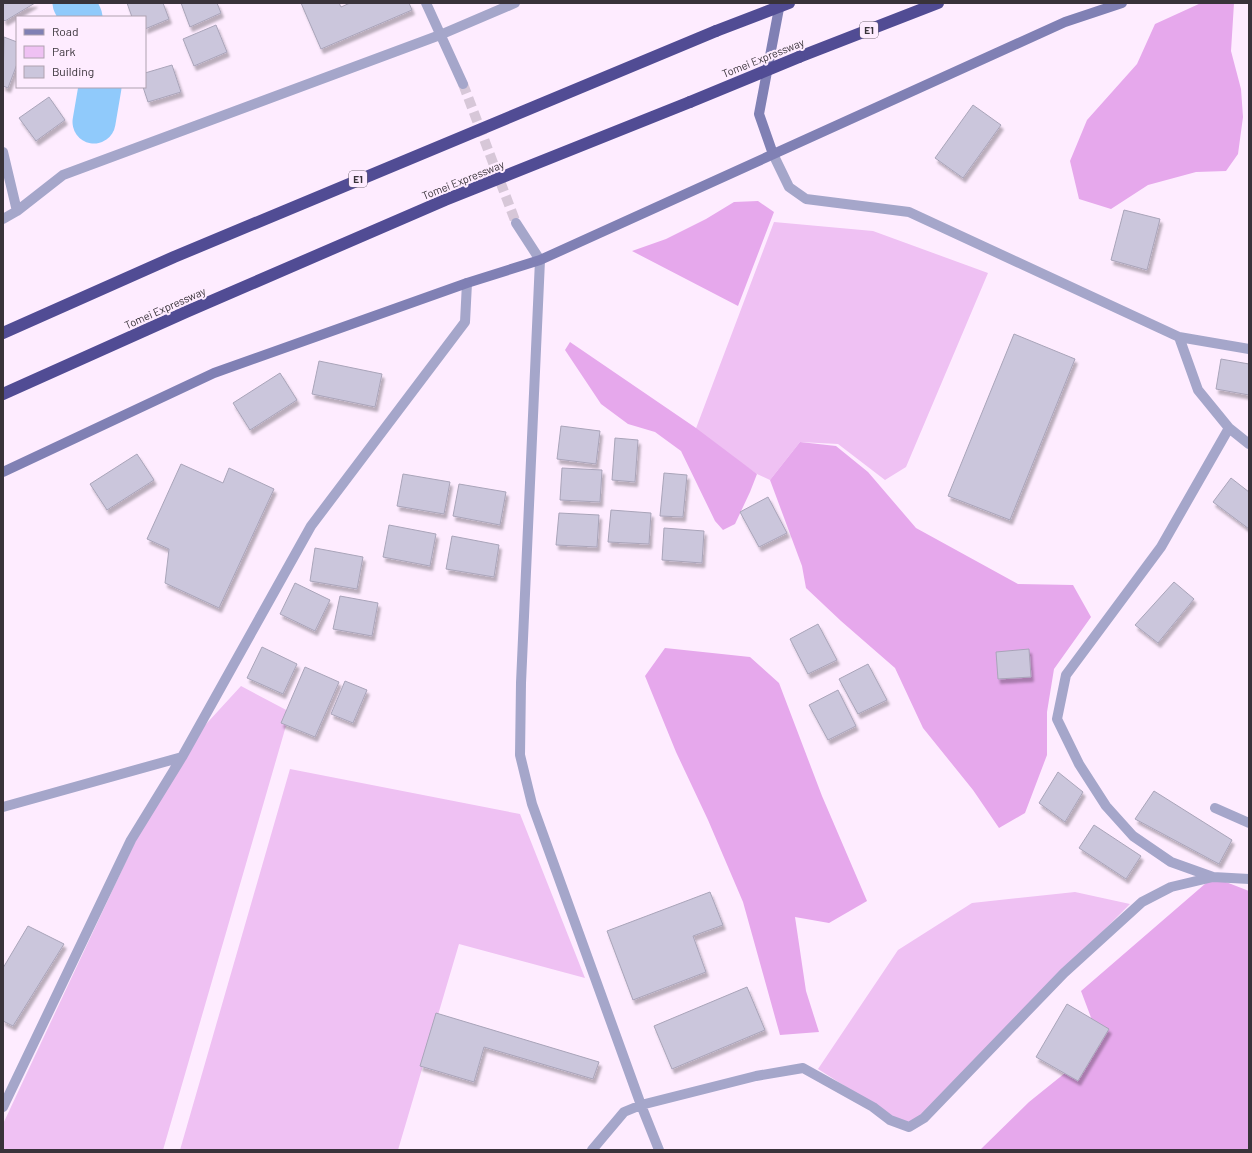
<svg xmlns="http://www.w3.org/2000/svg" width="1252" height="1153" font-family="Barlow,sans-serif">
  <defs>
    <filter id="shadow"><feDropShadow dx="2.5" dy="4.5" stdDeviation="1" flood-color="#0004"/></filter>
  </defs>
  <rect width="100%" height="100%" fill="#feecff"/>
  <path fill="#efc1f3" d="M774 222 873 231 988 273 906 467 885 480 838 444 800 442 770 480 757 474 695 431Z
    M241 686 290 712 163 1150H3V1124L174 759Z
    M290 769 520 814 585 978 459 944 398 1150H180Z
    M1075 892 1130 904 909 1127 818 1069 898 950 972 903Z"/>
  <path fill="#e6a8ec" d="M1201 3H1234L1231 51 1241 89 1243 117 1238 154 1226 171 1196 172 1148 185 1111 209 1079 199 1070 161 1087 120 1137 64 1155 24Z
    M758 201 774 212 738 306 632 251 666 239 706 219 734 202Z
    M570 342 696 428 757 474 750 492 735 524 723 530 715 521 681 451 655 432 628 424 601 404 565 350Z
    M800 442 836 446 868 472 916 528 1018 584 1073 585 1091 617 1054 669 1047 712V755L1025 813 999 828 973 790 923 728 895 668 841 621 806 588 802 566 770 480Z
    M665 648 750 657 779 683 822 796 867 901 829 923 795 917 806 991 819 1032 780 1035 743 902 708 820 676 752 645 676Z
    M1213 877 1249 891V1150H980L1029 1102 1101 1044 1081 991Z"/>
  <g fill="none" stroke-linecap="round" stroke-linejoin="round">
    <path stroke="#90cafb" stroke-width="43" d="M74 3 81 17
      M94 122 100 87"/>
  </g>
  <path fill="#cbc6dc" stroke="#a9a4b9" filter="url(#shadow)" d="M3 3H35L5 21 3 19Z
    M127 3H163L169 19 145 29V17H132Z
    M181 3H217L221 13 190 27Z
    M301 3H339L341 7 350 3H409L412 10 321 49Z
    M216 25 227 52 194 66 183 39Z
    M4 37 17 42V64L8 88 3 86Z
    M172 65 181 92 148 102 143 87H145V73Z
    M49 97 65 120 36 141 19 118Z
    M973 105 1001 125 963 178 935 158Z
    M1124 210 1160 219 1147 270 1111 260Z
    M1014 334 1075 359 1010 520 948 496Z
    M1221 359 1249 364V395L1216 389Z
    M319 361 382 374 375 407 312 394Z
    M280 373 297 400 250 430 233 403Z
    M561 426 600 431 596 464 557 459Z
    M615 438 638 440 635 482 612 480Z
    M137 454 154 480 107 510 90 484Z
    M181 464 223 483 229 468 274 489 219 608 165 583 169 549 147 539Z
    M562 468 602 470 600 502 560 500Z
    M664 473 687 475 683 517 660 516Z
    M403 474 450 482 444 514 397 506Z
    M1231 478 1249 492V529L1213 502Z
    M459 484 506 492 500 525 453 516Z
    M768 497 787 533 759 547 740 512Z
    M611 510 651 513 649 544 608 542Z
    M559 513 599 515 597 547 556 545Z
    M389 525 436 534 430 566 383 557Z
    M664 528 704 531 702 563 662 560Z
    M452 536 499 545 494 577 446 569Z
    M315 548 363 557 357 589 310 581Z
    M1174 582 1194 599 1158 643 1135 625Z
    M295 583 330 600 315 631 280 614Z
    M340 596 378 603 372 636 333 629Z
    M818 624 837 660 808 674 790 639Z
    M262 647 297 664 283 694 247 678Z
    M1029 649 1031 677 998 679 996 652Z
    M868 664 887 700 858 714 839 679Z
    M305 667 339 682 315 737 281 723Z
    M345 681 367 690 353 723 331 714Z
    M838 690 856 726 828 740 809 705Z
    M1058 772 1083 792 1065 822 1039 803Z
    M1154 791 1232 840 1219 864 1135 819Z
    M1094 825 1141 856 1126 879 1079 848Z
    M710 892 723 925 693 936 706 972 633 1000 607 931Z
    M28 926 64 944 13 1026 3 1021V968Z
    M747 987 765 1030 672 1069 654 1026Z
    M1067 1004 1109 1029 1078 1081 1036 1057Z
    M436 1013 599 1062 593 1079 484 1047 474 1082 420 1066Z"/>
  <g fill="none" stroke-linecap="round" stroke-linejoin="round">
    <path stroke="#d7c7d8" stroke-width="10" stroke-dasharray="10 5" stroke-linecap="butt" d="M463 84 516 223"/>
    <path stroke="#a5a6ca" stroke-width="10" d="M426 3 463 84"/>
    <path stroke="#a5a6ca" stroke-width="10" d="M3 152 17 211
      M773 154 789 187 806 199 909 212 1179 337 1249 349
      M3 219 17 211 63 175 440 35 515 3
      M516 223 540 260 521 683 520 755 532 804 641 1105 659 1150
      M1179 337 1198 390 1229 428 1249 444
      M1229 428 1161 547 1066 675 1057 719 1079 764 1106 806 1133 836 1171 862 1213 877 1249 879
      M3 807 182 757
      M1215 808 1249 823
      M3 1107 131 840 182 757 311 526 465 322 467 283
      M592 1150 624 1112 641 1105 756 1076 803 1068 873 1107 890 1120 909 1127 924 1118 1064 973 1142 902 1171 887 1213 877"/>
    <path stroke="#8080b4" stroke-width="10" d="M773 154 759 114 780 3
      M3 472 214 373 467 283 540 260 1065 22 1122 3"/>
    <path stroke="#514c94" stroke-width="12" d="M799 57 938 3
      M3 333 174 257 716 31
      M3 394 186 312 445 200 690 102"/>
    <path stroke="#514c94" stroke-width="12" d="M716 31 789 3
      M690 102 799 57"/>
  </g>
  <g text-anchor="middle" stroke-width="4" stroke-linejoin="round" paint-order="stroke">
    <g fill="#feecff" stroke="#746a75" stroke-width="1">
      <rect x="860" y="22" width="18" height="16" rx="3"/>
      <rect x="349" y="171" width="18" height="16" rx="3"/>
    </g>
    <g font-size="10" font-weight="bold" fill="#39333a">
      <text x="869" y="34">E1</text>
      <text x="358" y="183">E1</text>
    </g>
    <g font-size="11" fill="#39333a" stroke="#feecff">
      <text transform="translate(763 58) rotate(-22)" y="4">Tomei Expressway</text>
      <text transform="translate(463 180) rotate(-22)" y="4">Tomei Expressway</text>
      <text transform="translate(165 308) rotate(-24)" y="4">Tomei Expressway</text>
    </g>
  </g>
  <rect width="1252" height="1153" fill="none" stroke="#39333a" stroke-width="8"/>
  <rect x="16" y="16" width="130" height="72" fill="#feecff" stroke="#afa2b0"/>
  <rect x="24" y="29" width="20" height="6" fill="#8080b4" stroke="#afa2b0"/>
  <text x="52" y="36" font-size="12" fill="#39333a">Road</text>
  <rect x="24" y="46" width="20" height="12" fill="#efc1f3" stroke="#afa2b0"/>
  <text x="52" y="56" font-size="12" fill="#39333a">Park</text>
  <rect x="24" y="66" width="20" height="12" fill="#cbc6dc" stroke="#afa2b0"/>
  <text x="52" y="76" font-size="12" fill="#39333a">Building</text>
</svg>
